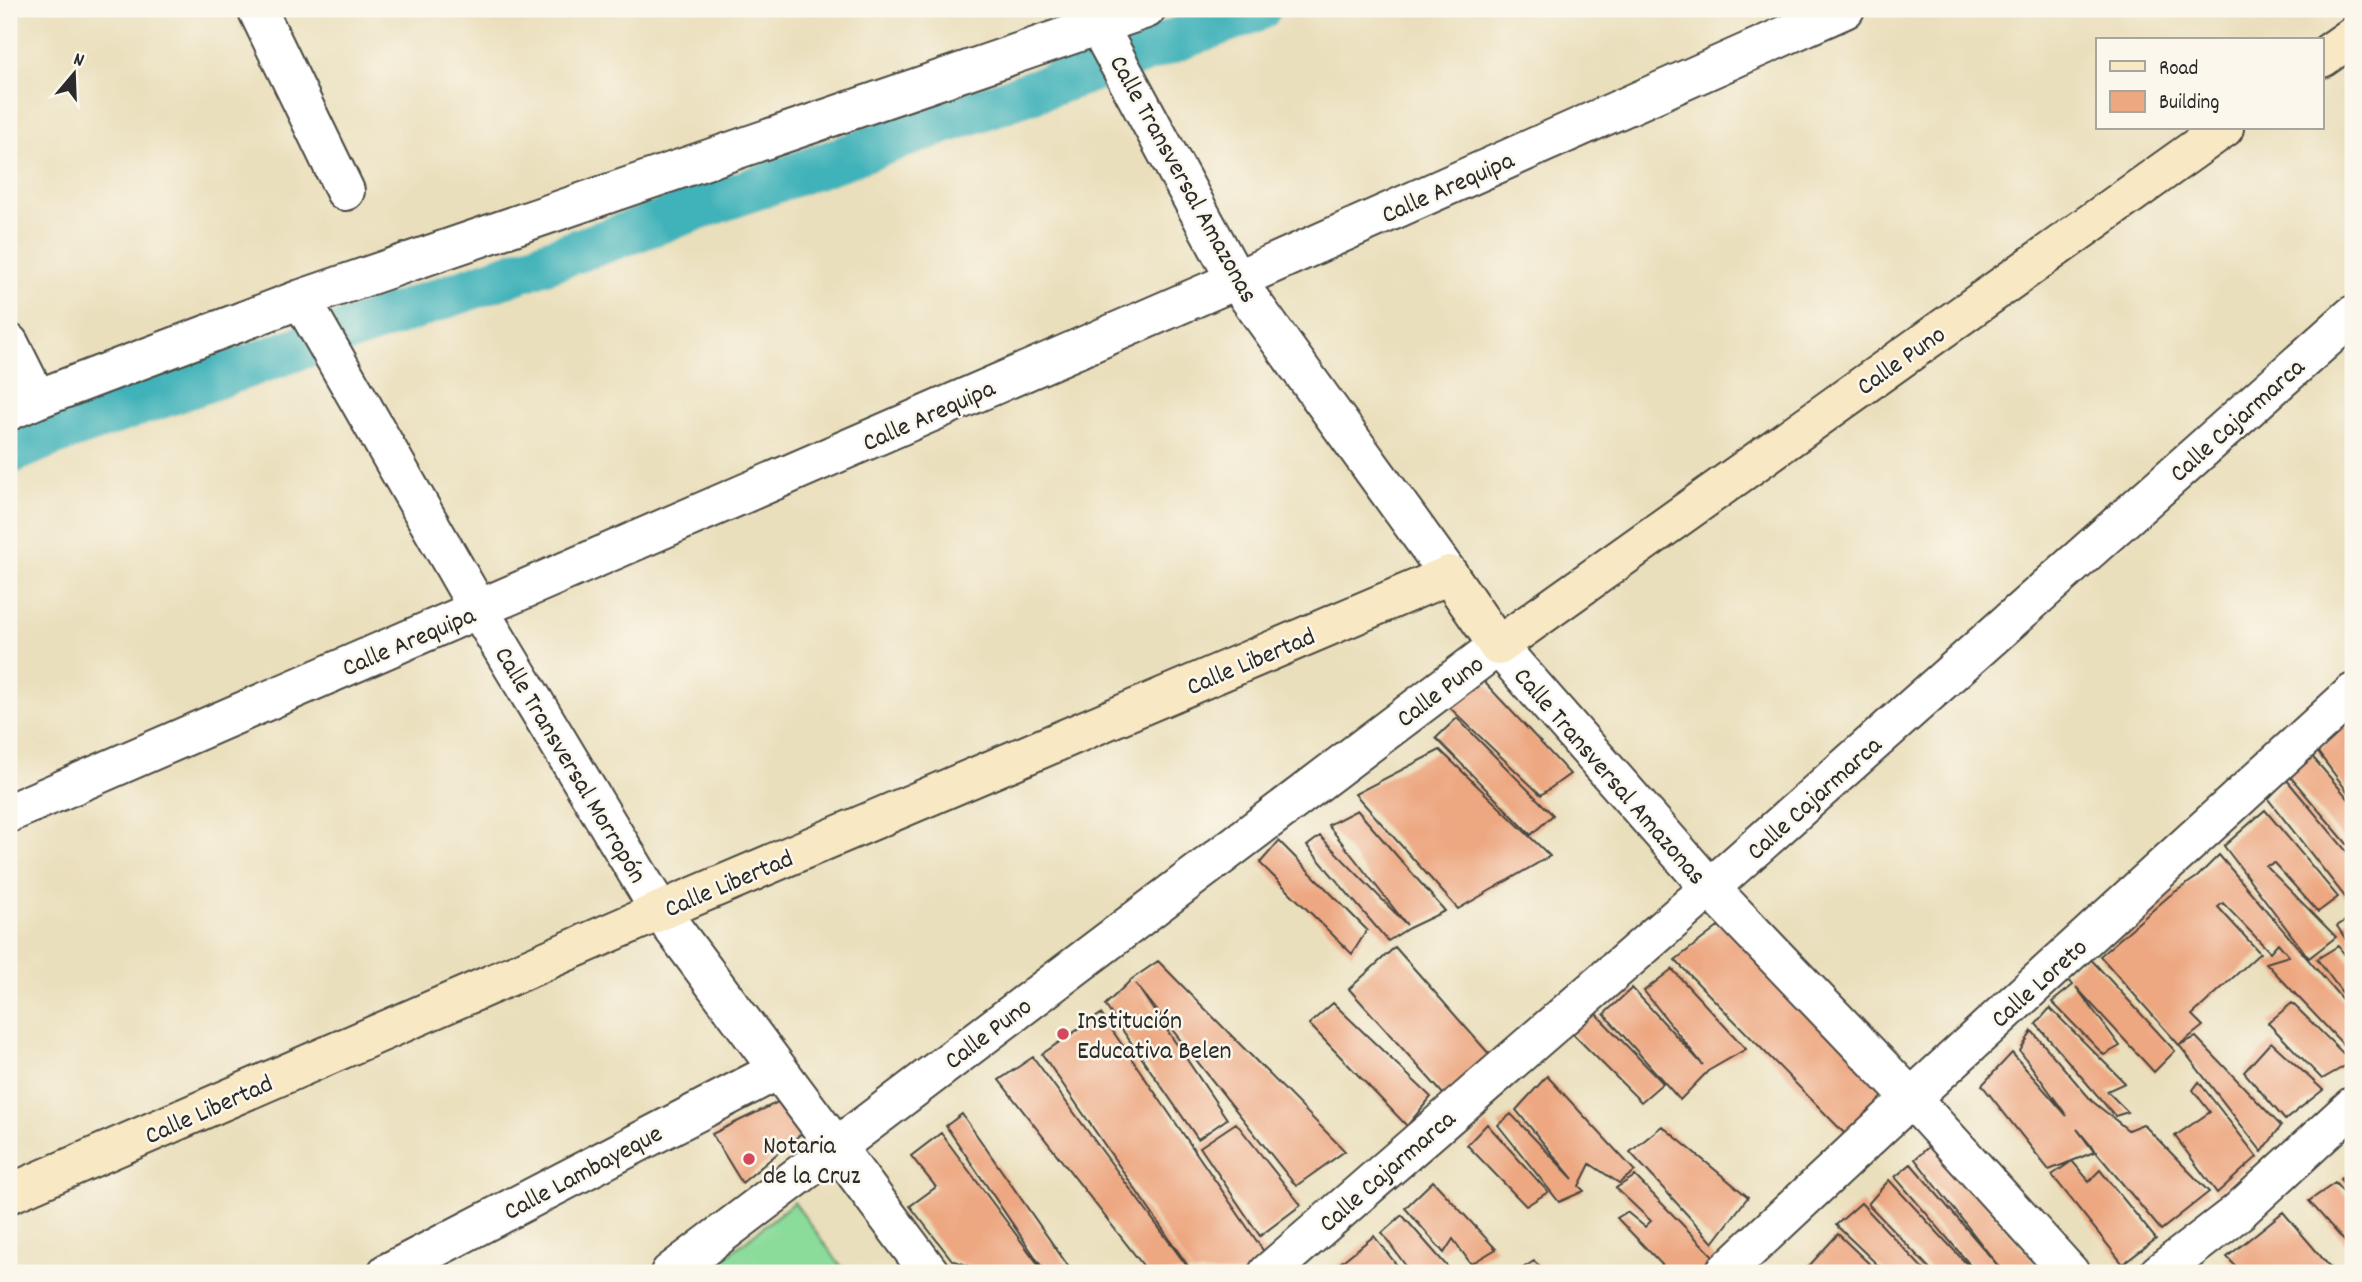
<svg xmlns="http://www.w3.org/2000/svg" width="2362" height="1282" font-family="Dekko,sans-serif">
  <rect width="100%" height="100%" fill="#fbf7ec"/>
  <filter id="ink" filterUnits="userSpaceOnUse"><feTurbulence type="fractalNoise" baseFrequency=".0143" numOctaves="2"/><feDisplacementMap in="SourceGraphic" scale="14" xChannelSelector="R" yChannelSelector="G"/><feConvolveMatrix kernelMatrix="1 2 1 2 8 2 1 2 1" color-interpolation-filters="sRGB"/></filter>
  <filter id="wash" filterUnits="userSpaceOnUse"><feTurbulence type="fractalNoise" baseFrequency=".00686" numOctaves="4" result="noise"/><feDisplacementMap in="SourceGraphic" scale="28" xChannelSelector="R" yChannelSelector="G"/><feGaussianBlur stdDeviation="1.57" result="paint"/><feColorMatrix in="noise" values="0 0 0 0 0 0 0 0 0 0 0 0 0 0 0 0 0 1.4 0 .05"/><feComposite in="paint" operator="in"/></filter>
  <g filter="url(#wash)">
    <rect width="100%" height="100%" fill="#eadfbc"/>
    <path fill="#8bdb9b" stroke="#5b8363" stroke-width="2" d="M794 1202 846 1273H706Z"/>
    <g fill="none" stroke-linecap="round" stroke-linejoin="round">
      <path stroke="#41b2b9" stroke-width="44" d="M9 453 46 437 1119 61 1259 9"/>
    </g>
    <g id="blocks">
      <path fill="#eda781" d="M1475 672 1570 774 1541 795 1447 705Z
        M2353 717V799L2317 751Z
        M1457 718 1553 815 1531 835 1436 738Z
        M1440 750 1550 856 1458 909 1355 794Z
        M2310 754 2353 804V851L2288 774Z
        M2286 779 2353 859V907L2268 799Z
        M1357 810 1445 911 1409 928 1388 941 1307 846 1320 836 1407 925 1328 825Z
        M2265 810 2338 897 2318 912 2274 863 2266 866 2336 937 2309 958 2224 846Z
        M1279 841 1367 930 1352 954 1260 863Z
        M2219 855 2353 1012V1055L2266 963 2289 956 2278 943 2270 952 2223 903 2218 907 2260 953 2192 1015 2203 1026 2179 1045 2196 1037 2281 1126 2262 1152 2179 1045 2100 956 2169 896 2197 877Z
        M2353 916V950L2337 926Z
        M1731 917 1891 1095 1849 1138 1675 960Z
        M2338 946 2353 965V1007L2317 959Z
        M1395 947 1490 1055 1444 1095 1349 989Z
        M2088 956 2175 1051 2154 1072 2076 987 2120 1046 2104 1055 2052 1002 2073 985 2065 975Z
        M1158 961 1345 1151 1296 1186 1136 984 1227 1119 1198 1139 1105 1005 1132 979Z
        M1672 969 1746 1049 1708 1071 1680 1100 1604 1014 1632 988 1703 1065 1644 991Z
        M1333 1003 1431 1097 1407 1126 1309 1024Z
        M2292 1003 2352 1062 2322 1079 2268 1023Z
        M2050 1008 2125 1083 2107 1091 2128 1112 2115 1116 2036 1024Z
        M1593 1011 1663 1083 1641 1102 1569 1030Z
        M1101 1014 1269 1259 1249 1273H1193L1042 1054Z
        M2032 1031 2092 1101 2128 1130 2143 1124 2209 1192 2161 1230 2077 1129 2094 1152 2072 1161 2089 1181 2100 1170 2156 1239 2123 1264 2052 1175 2072 1161 2049 1170 1982 1085 2012 1053 2067 1116 2020 1051Z
        M2271 1042 2323 1090 2285 1120 2244 1072Z
        M1033 1057 1192 1273H1149L999 1080Z
        M1547 1076 1635 1171 1619 1183 1590 1164 1579 1186 1584 1191 1559 1202 1498 1125 1511 1114 1573 1179 1516 1110Z
        M2199 1082 2257 1157 2217 1193 2175 1136 2210 1112 2193 1090Z
        M780 1101 803 1132 742 1183 712 1134Z
        M962 1114 1073 1273H1046L946 1126Z
        M1236 1123 1301 1205 1260 1236 1200 1147Z
        M1487 1124 1548 1192 1526 1206 1467 1145Z
        M1662 1126 1748 1197 1713 1243 1630 1152Z
        M941 1133 1035 1260 1043 1273H989L952 1260 910 1206 936 1187 911 1156Z
        M1934 1142 2043 1273H1977L1895 1177 1911 1164 2000 1268 1915 1159Z
        M2353 1168V1194L2340 1179Z
        M1635 1176 1718 1261 1706 1273H1670L1617 1218 1627 1212 1645 1227 1651 1221 1616 1188Z
        M1889 1180 1975 1273H1934L1868 1204Z
        M1433 1181 1496 1249 1471 1264 1453 1239 1444 1253 1405 1208Z
        M2335 1183 2353 1203V1251L2309 1201Z
        M1861 1203 1927 1273H1886L1836 1225Z
        M2283 1212 2335 1273H2242L2227 1257Z
        M1402 1215 1453 1273H1411L1382 1233Z
        M1838 1234 1879 1273H1814L1808 1267Z
        M1374 1236 1403 1273H1338L1334 1268Z
        M1534 1261 1547 1273H1523L1520 1270Z"/>
    </g>
  </g>
  <g filter="url(#ink)">
    <use href="#blocks" fill-opacity="0" stroke="#484641" stroke-width="2"/>
    <g fill="none" stroke-linecap="round" stroke-linejoin="round">
      <g stroke="#484641" stroke-width="42">
        <path id="minor" d="M257 9 345 191
          M1089 9 1236 280 1449 575
          M301 299 479 610 660 911 930 1273
          M9 343 37 399
          M9 411 37 399 301 299 1146 9
          M9 813 1236 280 1845 9
          M387 1273 778 1070
          M670 1273 1498 646 1710 888 1911 1098 2070 1273
          M1268 1273 1710 888 2353 315
          M1724 1273 1911 1098 2353 693
          M2159 1273 2238 1212 2353 1106"/>
      </g>
      <g stroke="#484641" stroke-width="42">
        <path id="secondary" d="M2322 58 2353 36
          M9 1194 660 911 1449 575 1498 646 2224 128"/>
      </g>
      <use href="#minor" stroke="#fff" stroke-width="38"/>
      <use href="#secondary" stroke="#f8e8c3" stroke-width="38"/>
    </g>
  </g>
  <g fill="#d1495b" stroke="#fbf7ec" stroke-width="2.5">
    <circle cx="1063" cy="1034" r="7"/>
    <circle cx="749" cy="1159" r="7"/>
  </g>
  <g text-anchor="middle" stroke-width="5" stroke-linejoin="round" paint-order="stroke">
    <g font-size="26" fill="#2b2b2b" stroke="#fbf7ec">
      <text transform="translate(1185 178) rotate(61)" y="9">Calle Transversal Amazonas</text>
      <text transform="translate(1447 186) rotate(-24)" y="9">Calle Arequipa</text>
      <text transform="translate(1900 359) rotate(-35)" y="9">Calle Puno</text>
      <text transform="translate(928 414) rotate(-24)" y="9">Calle Arequipa</text>
      <text transform="translate(2236 419) rotate(-42)" y="9">Calle Cajarmarca</text>
      <text transform="translate(408 640) rotate(-23)" y="9">Calle Arequipa</text>
      <text transform="translate(1250 660) rotate(-23)" y="9">Calle Libertad</text>
      <text transform="translate(1439 690) rotate(-37)" y="9">Calle Puno</text>
      <text transform="translate(572 764) rotate(59)" y="9">Calle Transversal Morropón</text>
      <text transform="translate(1611 775) rotate(49)" y="9">Calle Transversal Amazonas</text>
      <text transform="translate(1813 797) rotate(-42)" y="9">Calle Cajarmarca</text>
      <text transform="translate(728 882) rotate(-23)" y="9">Calle Libertad</text>
      <text transform="translate(2038 982) rotate(-42)" y="9">Calle Loreto</text>
      <text transform="translate(987 1032) rotate(-37)" y="9">Calle Puno</text>
      <text transform="translate(208 1108) rotate(-24)" y="9">Calle Libertad</text>
      <text transform="translate(1386 1170) rotate(-41)" y="9">Calle Cajarmarca</text>
      <text transform="translate(582 1171) rotate(-28)" y="9">Calle Lambayeque</text>
    </g>
    <g font-size="26" fill="#2b2b2b" stroke="#fbf7ec" text-anchor="start">
      <text x="1077" y="1028">Institución<tspan x="1077" dy="30">Educativa Belen</tspan></text>
      <text x="763" y="1153">Notaria<tspan x="763" dy="30">de la Cruz</tspan></text>
    </g>
  </g>
  <rect width="2362" height="1282" fill="none" stroke="#fbf7ec" stroke-width="35"/>
  <rect x="2096" y="38" width="228" height="91" fill="#fbf7ec" stroke="#a8a59f" stroke-width="2"/>
  <rect x="2110" y="61" width="35" height="10" fill="#f8e8c3" stroke="#a8a59f" stroke-width="2"/>
  <text x="2159" y="74" font-size="21" fill="#2b2b2b">Road</text>
  <rect x="2110" y="91" width="35" height="21" fill="#eda781" stroke="#a8a59f" stroke-width="2"/>
  <text x="2159" y="108" font-size="21" fill="#2b2b2b">Building</text>
  <g transform="translate(74 74) rotate(19)" stroke="#fbf7ec" stroke-width="5" paint-order="stroke">
  <path d="M0-5L12 26L0 18L-12 26Z" fill="#2b2b2b"/>
  <text y="-10" font-size="19" font-weight="bold" text-anchor="middle" fill="#2b2b2b">N</text>
  </g>
</svg>
